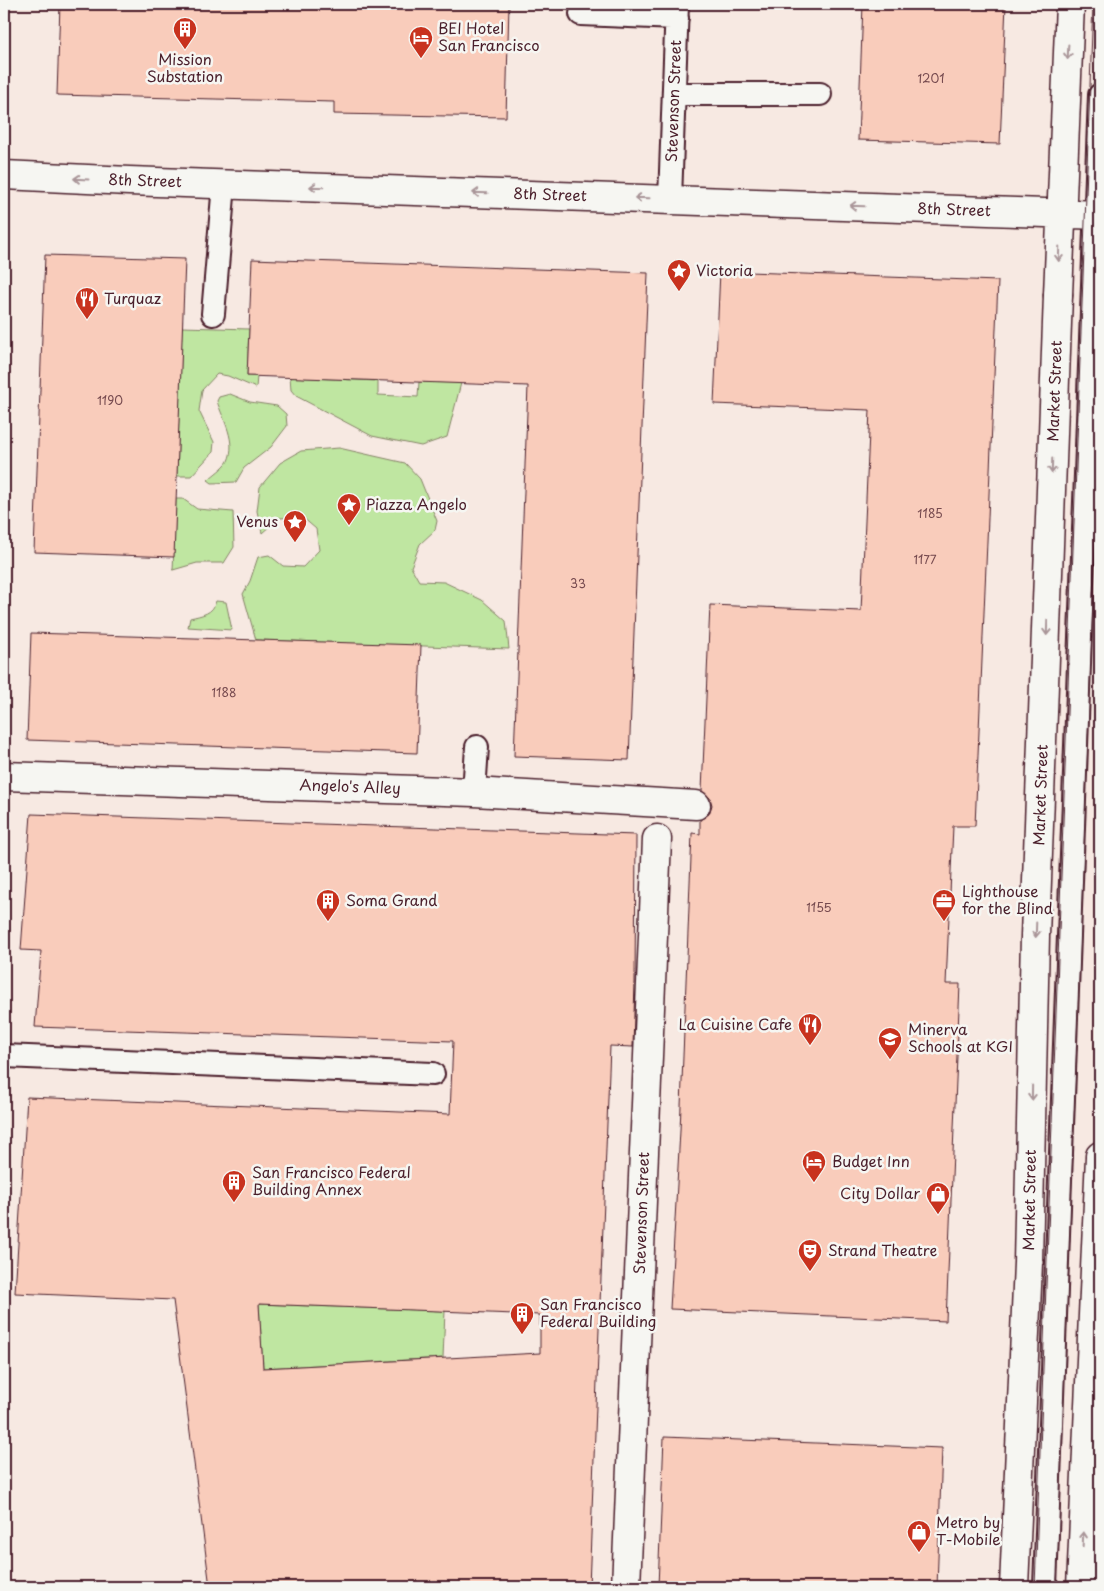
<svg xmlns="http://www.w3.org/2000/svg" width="1104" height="1591" font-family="'Playpen Sans',sans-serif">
  <rect width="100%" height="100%" fill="#f7e9e2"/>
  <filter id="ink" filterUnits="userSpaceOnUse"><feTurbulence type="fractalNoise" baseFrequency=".02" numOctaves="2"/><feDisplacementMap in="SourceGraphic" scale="10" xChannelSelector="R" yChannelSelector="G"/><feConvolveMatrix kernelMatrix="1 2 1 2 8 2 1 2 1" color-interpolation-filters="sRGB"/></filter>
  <g filter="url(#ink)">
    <path fill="#bfe6a1" stroke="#848266" d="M182 327 249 329 247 376H257L256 388 228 376 217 374 202 390 199 411 214 442 213 452 191 476H177Z
      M290 377 378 381V395L418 397 419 382 461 383 447 437 421 446 372 436 296 396 291 390Z
      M230 394 250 402 277 406 286 414 287 426 271 447 244 468 236 482 212 483 208 480C214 474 224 468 228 461 237 441 223 420 217 401L219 397Z
      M339 448 405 463 420 479 437 521 435 530 420 544 411 567 419 581 444 582 482 600 506 621 509 649 256 640 243 594 250 581 258 557 269 555 283 566 303 567 319 550 316 529 302 517 279 518 262 533 257 511 260 487 280 463 301 451Z
      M176 499H183L197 509 233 512 234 547 224 563H197L173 570Z
      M216 601 226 602 232 630 188 627 190 618C202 615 213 614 216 601Z
      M259 1304 445 1311 443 1358 263 1368Z"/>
    <path fill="#f9ccbb" stroke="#4a1f2b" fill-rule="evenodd" d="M60 4H509L506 117 334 114V102L57 95Z
      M863 4H1006L1000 144 858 140Z
      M45 255 185 259 174 557 34 552Z
      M252 259 648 273 629 760 514 756 528 386 247 376Z
      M720 271 998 281 975 826H953L946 984H960L946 1321 670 1309 680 1131 692 833 700 834V820L709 814 712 805 710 798 702 791 710 605 861 611 870 410 714 404Z
      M31 633 421 645 417 753 27 740Z
      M31 814 636 835 635 982 633 1047 610 1046 589 1587H210L173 1300 15 1293 27 1097 450 1114 453 1041 35 1027 41 951 21 950ZM259 1304 540 1315V1353L263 1368Z
      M664 1437 942 1448 937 1587H658Z"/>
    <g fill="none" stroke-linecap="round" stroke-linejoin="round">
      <g stroke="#4a1f2b" stroke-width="26">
        <path id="service" d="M581 14 677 18
          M674 94H820
          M670 199 677 4
          M213 314 224 184
          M474 792 477 747
          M4 1056 433 1074
          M1045 1587 1100 95"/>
      </g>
      <g stroke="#4a1f2b" stroke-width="31">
        <path id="minor" d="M4 776 474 792 696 805
          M626 1587 657 839"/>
      </g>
      <g stroke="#4a1f2b" stroke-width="31">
        <path id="tertiary" d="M1014 1587 1028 1263 1035 936 1058 295"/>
      </g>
      <g stroke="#4a1f2b" stroke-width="31">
        <path id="secondary" d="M4 175 129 181 1100 215
          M1058 295 1070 4
          M1081 1587 1100 1156"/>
      </g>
      <use href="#service" stroke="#f6f6f2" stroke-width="22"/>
      <use href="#minor" stroke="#f6f6f2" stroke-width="28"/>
      <use href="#tertiary" stroke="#f6f6f2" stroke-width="28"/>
      <use href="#secondary" stroke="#f6f6f2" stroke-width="28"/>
      <path stroke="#4a1f2b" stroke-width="1" d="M1035 1587 1093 4
        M1057 1587 1100 412"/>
    </g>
    <defs><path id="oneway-shaft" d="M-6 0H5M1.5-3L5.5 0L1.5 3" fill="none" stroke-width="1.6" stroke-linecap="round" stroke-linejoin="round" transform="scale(1.25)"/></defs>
    <g stroke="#a99598">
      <use href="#oneway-shaft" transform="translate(1068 52) rotate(93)"/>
      <use href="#oneway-shaft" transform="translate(81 179) rotate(-177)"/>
      <use href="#oneway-shaft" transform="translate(317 187) rotate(-178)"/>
      <use href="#oneway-shaft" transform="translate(480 193) rotate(-178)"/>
      <use href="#oneway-shaft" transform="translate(642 198) rotate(-178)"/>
      <use href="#oneway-shaft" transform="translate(857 206) rotate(-178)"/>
      <use href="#oneway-shaft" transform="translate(1059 254) rotate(92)"/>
      <use href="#oneway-shaft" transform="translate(1052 466) rotate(92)"/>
      <use href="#oneway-shaft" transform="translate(1047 628) rotate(92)"/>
      <use href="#oneway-shaft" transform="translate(1036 930) rotate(92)"/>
      <use href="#oneway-shaft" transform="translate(1032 1093) rotate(91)"/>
      <use href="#oneway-shaft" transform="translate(1083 1539) rotate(-87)"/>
    </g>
  </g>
  <defs>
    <g id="building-pin" transform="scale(1.25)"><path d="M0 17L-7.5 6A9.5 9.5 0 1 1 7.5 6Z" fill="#c8321e" stroke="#f6f6f2"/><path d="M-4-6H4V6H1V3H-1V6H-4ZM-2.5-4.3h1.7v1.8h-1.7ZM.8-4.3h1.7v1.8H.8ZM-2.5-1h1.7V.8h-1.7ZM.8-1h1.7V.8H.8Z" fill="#fff"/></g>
    <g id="hotel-pin" transform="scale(1.25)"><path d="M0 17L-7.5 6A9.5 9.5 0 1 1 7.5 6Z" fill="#c8321e" stroke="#f6f6f2"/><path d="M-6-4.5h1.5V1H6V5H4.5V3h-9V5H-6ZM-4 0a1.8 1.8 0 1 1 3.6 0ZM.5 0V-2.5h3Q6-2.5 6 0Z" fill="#fff"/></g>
    <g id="sight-pin" transform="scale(1.25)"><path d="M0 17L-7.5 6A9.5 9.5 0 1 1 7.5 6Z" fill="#c8321e" stroke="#f6f6f2"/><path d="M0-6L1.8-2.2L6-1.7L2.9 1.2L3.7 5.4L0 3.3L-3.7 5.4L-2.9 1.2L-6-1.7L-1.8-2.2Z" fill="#fff"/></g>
    <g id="restaurant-pin" transform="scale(1.25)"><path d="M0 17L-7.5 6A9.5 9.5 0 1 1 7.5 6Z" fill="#c8321e" stroke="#f6f6f2"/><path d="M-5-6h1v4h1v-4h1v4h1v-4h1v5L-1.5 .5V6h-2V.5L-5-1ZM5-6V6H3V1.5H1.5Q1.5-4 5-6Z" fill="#fff"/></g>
    <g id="office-pin" transform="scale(1.25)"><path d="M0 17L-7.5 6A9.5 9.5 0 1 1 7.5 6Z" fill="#c8321e" stroke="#f6f6f2"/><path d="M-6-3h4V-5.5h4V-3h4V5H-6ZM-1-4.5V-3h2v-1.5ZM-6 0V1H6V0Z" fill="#fff"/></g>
    <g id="university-pin" transform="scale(1.25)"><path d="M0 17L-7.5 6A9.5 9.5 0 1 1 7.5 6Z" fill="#c8321e" stroke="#f6f6f2"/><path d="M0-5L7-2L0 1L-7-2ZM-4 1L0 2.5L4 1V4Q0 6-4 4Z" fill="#fff"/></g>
    <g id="shop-pin" transform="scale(1.25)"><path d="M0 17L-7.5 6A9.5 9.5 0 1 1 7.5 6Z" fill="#c8321e" stroke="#f6f6f2"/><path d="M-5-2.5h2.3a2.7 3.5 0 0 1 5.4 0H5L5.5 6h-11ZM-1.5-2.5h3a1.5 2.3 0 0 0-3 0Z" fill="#fff"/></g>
    <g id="theatre-pin" transform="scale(1.25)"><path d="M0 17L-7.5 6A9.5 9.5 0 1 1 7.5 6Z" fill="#c8321e" stroke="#f6f6f2"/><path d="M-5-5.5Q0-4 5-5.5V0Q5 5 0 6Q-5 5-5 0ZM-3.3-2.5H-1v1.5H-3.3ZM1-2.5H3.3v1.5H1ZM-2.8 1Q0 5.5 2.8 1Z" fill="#fff"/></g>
  </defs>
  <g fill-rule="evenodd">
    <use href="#building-pin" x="185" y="29"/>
    <use href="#hotel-pin" x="421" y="38"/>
    <use href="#sight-pin" x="679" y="271"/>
    <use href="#restaurant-pin" x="87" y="299"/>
    <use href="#sight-pin" x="349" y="505"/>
    <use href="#sight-pin" x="295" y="522"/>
    <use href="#building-pin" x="328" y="901"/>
    <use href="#office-pin" x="944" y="901"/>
    <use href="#restaurant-pin" x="810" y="1025"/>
    <use href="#university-pin" x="890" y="1039"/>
    <use href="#hotel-pin" x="814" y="1162"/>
    <use href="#building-pin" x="234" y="1182"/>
    <use href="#shop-pin" x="938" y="1194"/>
    <use href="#theatre-pin" x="810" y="1251"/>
    <use href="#building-pin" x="522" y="1314"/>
    <use href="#shop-pin" x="919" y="1532"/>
  </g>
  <g text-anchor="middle" stroke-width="5" stroke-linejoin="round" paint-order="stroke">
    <g font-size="12" fill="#764a4f">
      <text x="931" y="83">1201</text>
      <text x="110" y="405">1190</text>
      <text x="930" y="518">1185</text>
      <text x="925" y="564">1177</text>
      <text x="578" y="588">33</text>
      <text x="224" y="697">1188</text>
      <text x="819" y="912">1155</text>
    </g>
    <g font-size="15" fill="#4a1f2b" stroke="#f6f6f2" text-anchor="start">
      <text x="438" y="34">BEI Hotel<tspan x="438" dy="17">San Francisco</tspan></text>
      <text x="185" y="65" text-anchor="middle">Mission<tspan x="185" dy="17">Substation</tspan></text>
      <text x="696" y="276">Victoria</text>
      <text x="104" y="304">Turquaz</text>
      <text x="366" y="510">Piazza Angelo</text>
      <text x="278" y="527" text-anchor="end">Venus</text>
      <text x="962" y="897">Lighthouse<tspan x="962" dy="17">for the Blind</tspan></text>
      <text x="346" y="906">Soma Grand</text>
      <text x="792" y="1030" text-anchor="end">La Cuisine Cafe</text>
      <text x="908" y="1035">Minerva<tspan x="908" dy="17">Schools at KGI</tspan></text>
      <text x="832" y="1167">Budget Inn</text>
      <text x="252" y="1178">San Francisco Federal<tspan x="252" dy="17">Building Annex</tspan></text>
      <text x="920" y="1199" text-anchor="end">City Dollar</text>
      <text x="828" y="1256">Strand Theatre</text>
      <text x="540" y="1310">San Francisco<tspan x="540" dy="17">Federal Building</tspan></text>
      <text x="936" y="1528">Metro by<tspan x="936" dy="17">T-Mobile</tspan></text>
    </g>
    <g font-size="15" fill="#4a1f2b" stroke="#f6f6f2">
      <text transform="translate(674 101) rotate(-88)" y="5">Stevenson Street</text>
      <text transform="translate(145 181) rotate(2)" y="5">8th Street</text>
      <text transform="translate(550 195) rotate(2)" y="5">8th Street</text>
      <text transform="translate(954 210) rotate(2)" y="5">8th Street</text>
      <text transform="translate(1055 391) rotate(-88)" y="5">Market Street</text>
      <text transform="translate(350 787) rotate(2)" y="5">Angelo's Alley</text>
      <text transform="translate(1041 795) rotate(-88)" y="5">Market Street</text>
      <text transform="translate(1030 1200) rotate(-89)" y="5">Market Street</text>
      <text transform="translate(642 1213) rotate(-88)" y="5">Stevenson Street</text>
    </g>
  </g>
  <rect width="1104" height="1591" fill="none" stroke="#f6f6f2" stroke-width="20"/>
  <rect x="10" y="10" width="1084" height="1571" fill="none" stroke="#4a1f2b" stroke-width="2" filter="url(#ink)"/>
</svg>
